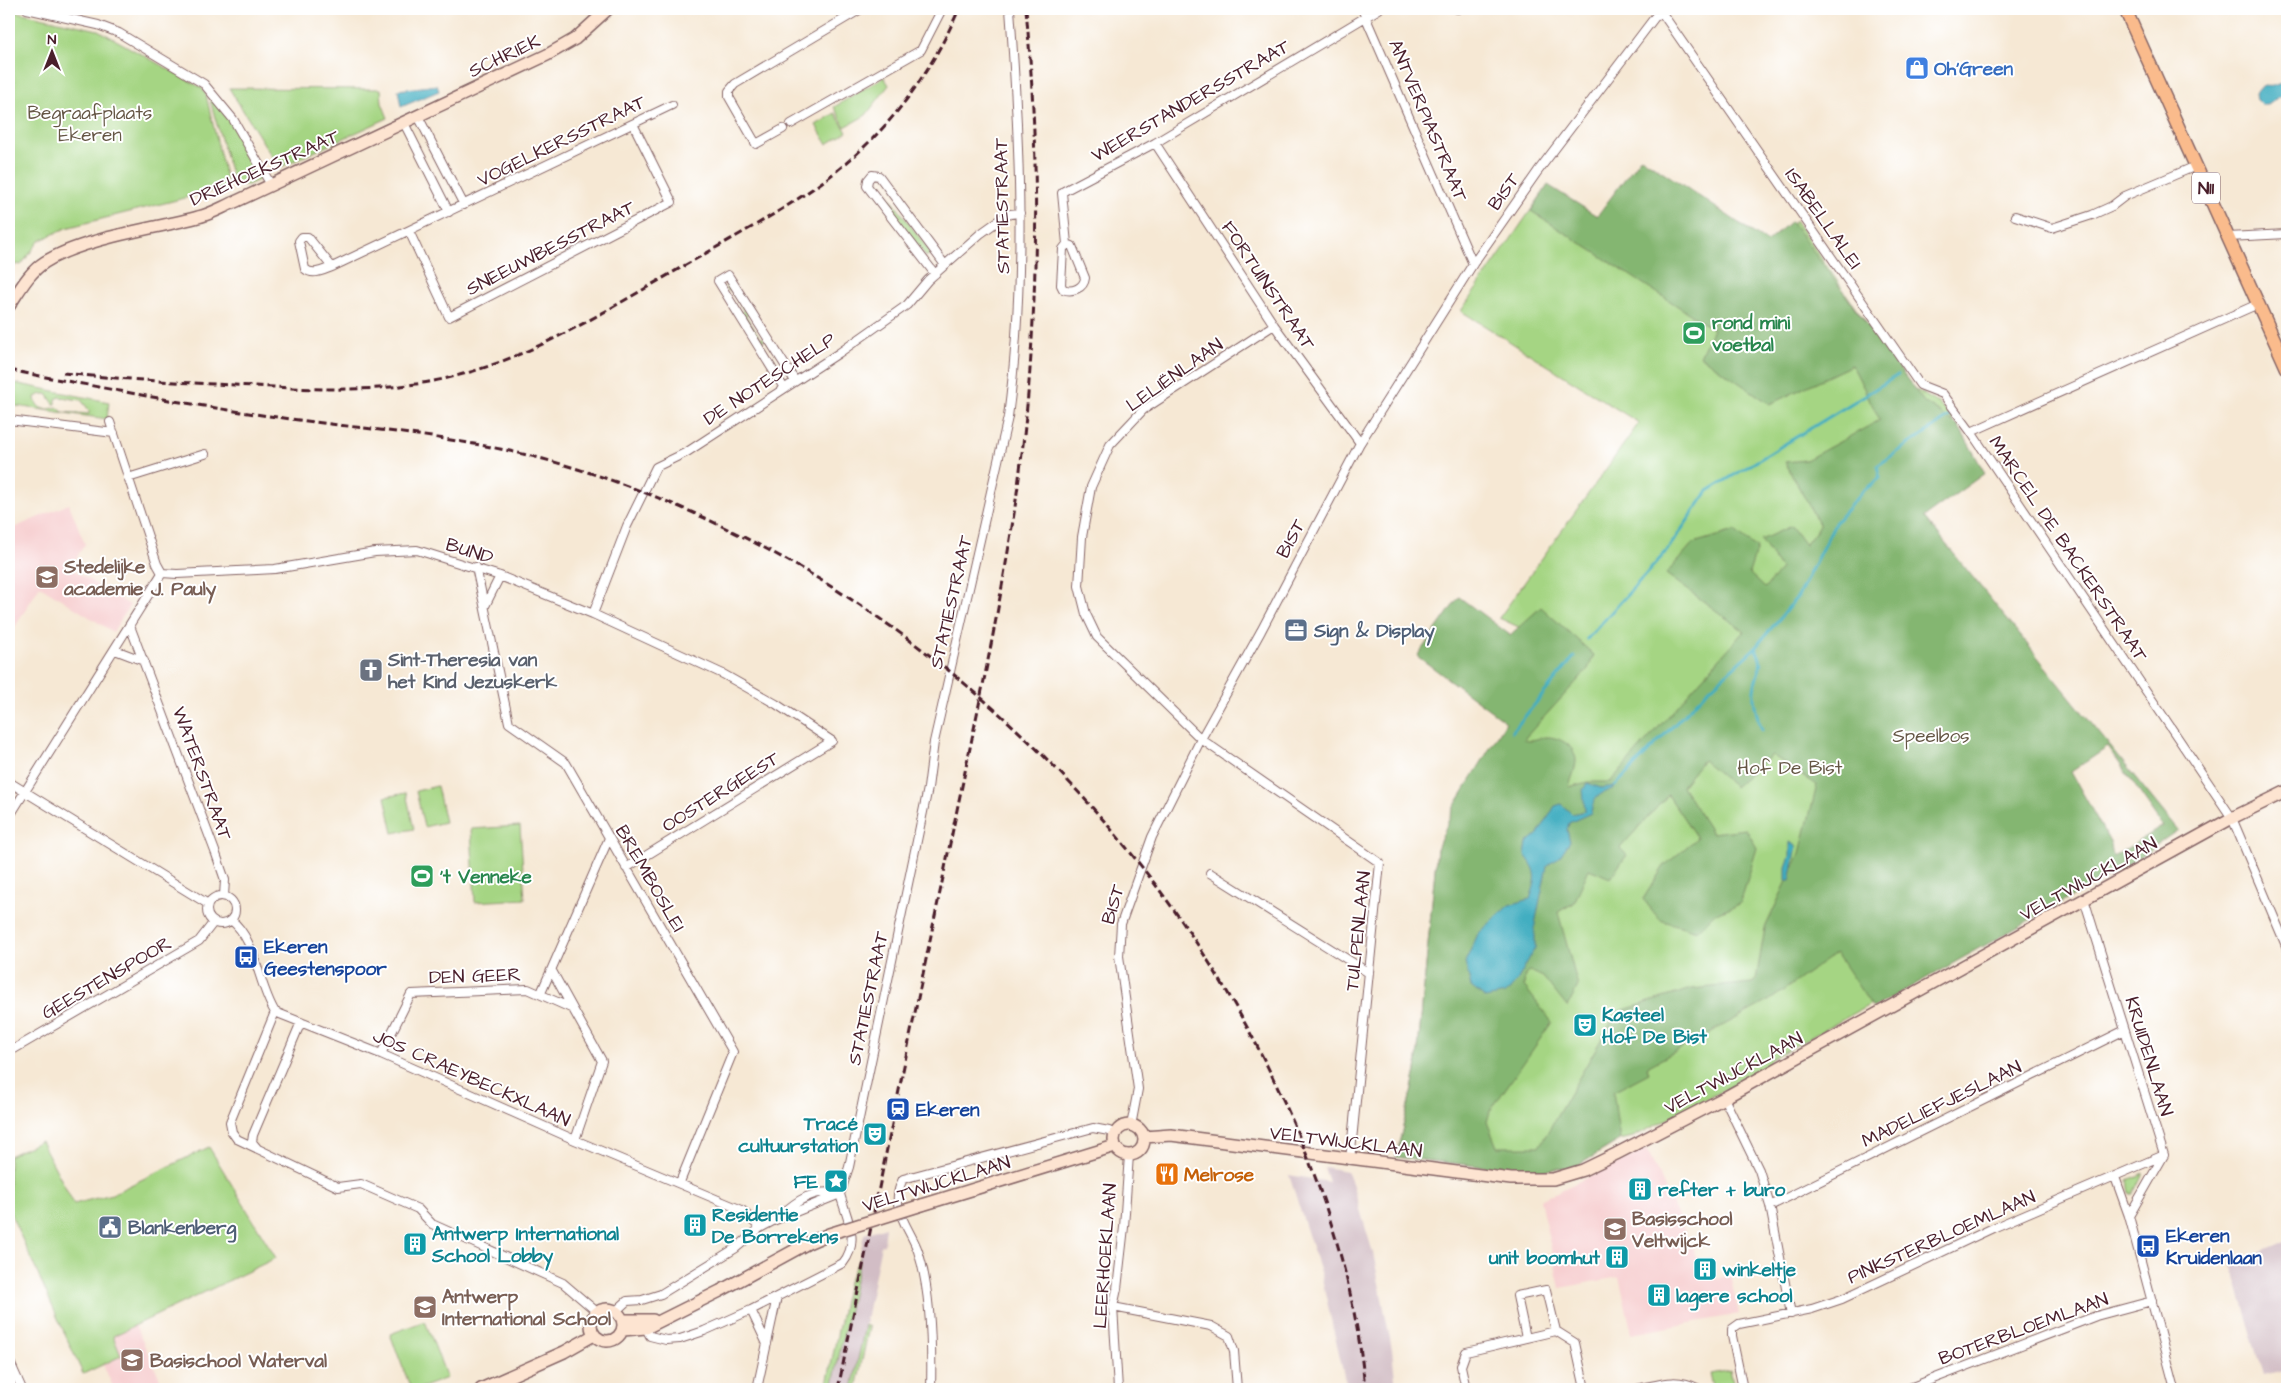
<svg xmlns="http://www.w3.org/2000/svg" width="2296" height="1398" font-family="'Architects Daughter',sans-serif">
  <rect width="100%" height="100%" fill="#fff"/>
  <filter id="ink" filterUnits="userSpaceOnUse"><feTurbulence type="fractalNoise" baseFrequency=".02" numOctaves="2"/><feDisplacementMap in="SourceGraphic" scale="10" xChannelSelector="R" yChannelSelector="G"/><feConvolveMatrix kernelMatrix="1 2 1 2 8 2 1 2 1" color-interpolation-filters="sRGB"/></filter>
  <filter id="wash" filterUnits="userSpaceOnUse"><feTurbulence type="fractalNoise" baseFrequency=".0096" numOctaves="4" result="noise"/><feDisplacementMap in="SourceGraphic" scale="20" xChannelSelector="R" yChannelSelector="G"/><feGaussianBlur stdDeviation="1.12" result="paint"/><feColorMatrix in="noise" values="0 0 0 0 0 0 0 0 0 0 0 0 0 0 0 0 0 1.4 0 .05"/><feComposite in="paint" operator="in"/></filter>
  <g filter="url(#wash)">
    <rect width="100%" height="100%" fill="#f6e8d4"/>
    <path fill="#f7cfd0" d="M69 504 85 544 70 568 130 605 113 632 40 586 9 637V530Z
      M1647 1149 1698 1260 1712 1258 1716 1278 1730 1276 1739 1314 1632 1334 1619 1277 1560 1288 1540 1200Z
      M135 1325 162 1383 149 1389H114L103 1365 121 1356 112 1336Z"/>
    <path fill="#d2bdc5" d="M1324 1167 1347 1171 1352 1183 1373 1253 1392 1349 1396 1389H1347L1321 1275 1289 1175 1329 1182Z
      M886 1227 884 1244 881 1245 852 1389H832L864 1234Z
      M2287 1240V1370L2264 1376 2231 1264Z"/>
    <path fill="#a5d583" stroke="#787a57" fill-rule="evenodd" d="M9 10 98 30 202 88 206 95 228 187 66 228 39 241 21 265 16 264 9 274Z
      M884 77 889 85 866 115 845 127 834 107Z
      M229 88 381 89 382 103 388 118 279 168Z
      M210 100 220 104 265 177 248 185H234Z
      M835 113 847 132 827 144 816 125Z
      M876 179 931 253 926 257 871 183Z
      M1542 194 1718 320 1795 220 1910 386 1938 403 1954 419 1886 473 1979 945 1771 1059 1764 1070 1633 1137 1620 1140 1577 1166 1533 1172 1396 1157 1416 1071 1437 849 1456 809 1571 651 1499 618 1639 423 1461 311Z
      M730 284 749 314 746 316 760 338 763 337 765 339 760 343 741 313 744 311 731 290 728 291 725 287Z
      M9 382 109 402 107 419 9 405ZM42 394H47L54 404H56V399L60 397 81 400 89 410V414L63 412 57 407C46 411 36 410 35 397Z
      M437 786 445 822 424 827 416 791Z
      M406 793 414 829 393 833 385 797Z
      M520 826 525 899 475 902 471 829Z
      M41 1141 74 1204 112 1194 209 1147 276 1258 113 1336 121 1356 83 1374 9 1210V1156Z
      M2143 1173 2133 1194H2130L2128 1180Z
      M860 1257 832 1389H826L848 1282Z
      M425 1321 447 1378 418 1389H411L390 1334Z
      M865 1325 869 1327 856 1389H852Z
      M1730 1370 1735 1389H1714L1710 1374Z"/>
    <path fill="#84b671" stroke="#676a4e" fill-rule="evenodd" d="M1641 157 1767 242 1791 221 1924 402 1958 425 1985 473 1924 517 2178 830 2120 870 1873 1008 1836 953 1770 1000 1647 1067 1649 1073 1613 1092 1620 1140 1577 1166 1533 1172 1396 1157 1416 1071 1437 849 1454 807 1506 722 1417 656 1459 597 1510 635 1541 607 1594 655 1588 669 1524 739C1534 742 1538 737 1547 737 1560 737 1575 746 1576 760 1576 769 1571 779 1569 787L1587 782H1610L1744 631 1666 574 1693 543 1735 531 1757 548 1749 573 1765 588 1781 569 1761 540 1791 526 1805 545 1820 526 1785 462 1806 460 1880 420 1852 365 1770 404 1700 356 1713 329 1531 211 1548 185 1597 216ZM2108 747 2163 826 2113 857 2111 844 2071 772ZM1772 755 1817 785 1800 853 1765 928 1756 980 1752 983 1692 989 1617 1012 1539 1147H1497L1487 1122 1490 1111 1552 1022 1524 986 1525 974 1530 971 1543 977 1567 1007 1578 986 1558 912 1574 903 1589 869 1610 878 1627 855 1620 848 1668 795 1697 838 1664 866 1643 899 1660 920 1697 931 1715 913 1740 904 1757 848 1746 829 1712 833 1682 786 1703 760 1735 787Z"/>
    <path fill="#43aec1" stroke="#466676" d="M2287 81V96L2279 97 2268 105H2261L2257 101 2256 94 2263 86H2272Z
      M437 85 439 91 401 107 398 90Z
      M1587 783 1601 788 1615 786V788C1600 793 1593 797 1591 813L1569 823 1567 830 1570 841 1560 856 1547 866 1535 924V948L1517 981 1506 994 1485 998 1471 987 1465 962 1478 934 1509 905 1530 899C1537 878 1539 873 1525 855L1527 843 1538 834 1555 806 1561 804 1572 814 1585 811 1583 790Z
      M1790 842 1797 846 1790 881H1786V867L1790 856Z"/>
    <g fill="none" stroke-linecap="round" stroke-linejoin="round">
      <path stroke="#43aec1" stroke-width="3" d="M1587 639 1666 552 1708 491 1898 375
        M1755 648C1767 667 1756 670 1754 690 1753 699 1755 708 1758 718
        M1759 721 1762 730
        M1512 732 1574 657
        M1615 786 1703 695 1755 648 1798 596 1835 523 1863 491 1880 478 1877 466 1951 415"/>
    </g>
  </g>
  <g filter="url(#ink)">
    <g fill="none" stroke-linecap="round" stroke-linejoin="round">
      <g stroke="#866566" stroke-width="10">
        <path id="street" d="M27 9 98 25 119 33 204 84 233 119 271 185
          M1362 9 1473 264
          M1457 9H1458
          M1660 10 1920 385 1943 394 1971 432 2232 818 2287 948
          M418 116 464 205
          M404 123 449 212
          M791 124 921 50 942 9
          M783 129 756 144 729 97V91L735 84 861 9
          M1155 143 1274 325 1360 443
          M2015 216 2052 228 2092 215 2112 206 2125 196 2196 166
          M409 231 449 317 672 202 633 124
          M2228 237 2287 234
          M1067 244 1072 246 1085 278C1084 288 1072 293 1063 289L1061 285 1063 249 1067 244 1062 193 1064 191 1155 143 1379 9
          M332 267C323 270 313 276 305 269L299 241 302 237H308L332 267 672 105
          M935 274 867 186 868 180 872 175 879 176 945 265
          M1274 325 1143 410 1110 445 1091 487 1082 537 1079 586 1086 614 1097 637 1201 739 1380 863 1350 1160
          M784 388 718 281 728 275 795 381
          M9 420 114 433
          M110 422 157 564 162 573
          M1971 432 2258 304
          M128 478 205 454
          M476 567 509 723 566 763 733 1052 680 1182
          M162 573 177 574 275 569 375 552 417 550 500 576 593 614 723 674 776 704 832 741 626 868
          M485 606 500 576
          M593 614 627 526 656 467 687 452 839 353 907 305 928 280 980 234 1001 219 1010 214 1020 213
          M130 626 216 854 225 880 224 896
          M115 650 144 661
          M9 782 208 904
          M9 817 162 573
          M1210 873 1369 973
          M207 910a14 14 0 1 1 28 0a14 14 0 1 1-28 0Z
          M2084 899 2164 1155 2129 1216
          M231 920C256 939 258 985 275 1012L381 1054 575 1140 742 1210 760 1228
          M552 971 573 1009
          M541 993 609 838
          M275 1012 230 1122 232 1132 237 1139 338 1187 361 1184 418 1209 432 1224 563 1283 597 1312
          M9 1052 199 941 213 923
          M381 1054 411 994 528 989 573 1009 602 1061 575 1140
          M1724 1098 1759 1170 1770 1206 1791 1314
          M1131 1126 1138 1089 1119 956 1121 924 1152 837 1201 739 1261 631 1360 443 1473 264 1538 171 1661 9
          M257 1148 252 1142 253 1135 301 1022
          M2115 1177 2129 1216 2175 1389
          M840 1194 849 1167 928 788 934 742 1008 417C1026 281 1020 145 1010 9
          M1770 1206 2125 1030
          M780 1216C797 1200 814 1189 838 1193
          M1113 1307 1211 1326 1229 1336 1234 1351 1237 1389
          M751 1310 767 1344
          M616 1311 627 1301 642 1300 661 1294 736 1248 760 1228 773 1221 840 1194
          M646 1328 650 1336 666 1340 680 1339 704 1331 751 1310 843 1263C861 1241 846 1217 840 1194
          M1526 1338 1517 1296 1546 1290 1556 1331 1575 1343 1585 1389
          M9 1360 22 1389
          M757 1389 777 1297
          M931 1389C932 1348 931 1291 918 1251 909 1226 888 1208 903 1179L1093 1128 1109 1131 1115 1134
          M1118 1389 1113 1307 1117 1289 1124 1227 1129 1155
          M1466 1389 1461 1366 1466 1352 1556 1331
          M1637 1389C1661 1384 1676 1377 1699 1389
          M1743 1389 1732 1336V1329L1739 1324 1812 1309 1842 1299 1993 1228 2164 1155
          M1907 1389 2096 1316 2152 1301"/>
      </g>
      <g stroke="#866566" stroke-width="14">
        <path id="secondary" d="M9 306C19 291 29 272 45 262 83 238 154 229 198 217 212 214 224 206 237 201L547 55 575 39 608 9
          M1114 1140a15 15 0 1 1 30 0a15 15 0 1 1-30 0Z
          M1144 1137 1171 1135 1511 1179H1553L1583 1170 1616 1154 1724 1098 2232 818 2287 791
          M922 1205 1115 1146
          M591 1325a16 16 0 1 1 32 0a16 16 0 1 1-32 0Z
          M623 1320H653
          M623 1330 646 1328 720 1291 808 1243 829 1234
          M481 1389 564 1352 594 1335"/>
      </g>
      <g stroke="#866566" stroke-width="15">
        <path id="primary" d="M2125 9 2287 368"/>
      </g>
      <use href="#street" stroke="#fff" stroke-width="8"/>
      <use href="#secondary" stroke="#fde4d1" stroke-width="11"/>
      <use href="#primary" stroke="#fabb8c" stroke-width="12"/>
      <path stroke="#4a1f2b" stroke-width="3" stroke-dasharray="8 4" stroke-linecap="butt" d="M9 370C100 387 192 406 284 418 380 431 475 438 568 466 878 560 1147 802 1281 1095 1324 1189 1356 1286 1365 1389
        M63 373C127 380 191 383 255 386 308 389 362 392 416 384 516 370 603 312 689 263 751 227 815 195 866 145 906 107 937 59 959 9
        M838 1389C873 1217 908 1045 944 873 969 749 998 625 1016 500 1039 337 1041 172 1026 9"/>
      <g stroke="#866566" stroke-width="14" stroke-linecap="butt">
        <path id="secondary-bridge" d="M829 1234 922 1205"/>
      </g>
      <use href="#secondary-bridge" stroke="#fde4d1" stroke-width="11"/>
    </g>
  </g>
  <defs>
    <g id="shop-square" transform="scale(1.25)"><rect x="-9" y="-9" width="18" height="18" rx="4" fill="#3f7fe0" stroke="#fff"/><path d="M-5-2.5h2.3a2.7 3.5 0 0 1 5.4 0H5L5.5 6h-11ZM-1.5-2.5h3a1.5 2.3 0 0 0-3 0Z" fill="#fff"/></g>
    <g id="stadium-square" transform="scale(1.25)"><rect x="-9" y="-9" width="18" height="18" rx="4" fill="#2e9e5b" stroke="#fff"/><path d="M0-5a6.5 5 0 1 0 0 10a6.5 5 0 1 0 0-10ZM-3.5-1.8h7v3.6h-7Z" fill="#fff"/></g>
    <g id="school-square" transform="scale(1.25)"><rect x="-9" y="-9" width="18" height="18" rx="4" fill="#8d6e63" stroke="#fff"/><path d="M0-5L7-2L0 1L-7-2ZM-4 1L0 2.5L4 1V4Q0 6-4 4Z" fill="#fff"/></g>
    <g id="office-square" transform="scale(1.25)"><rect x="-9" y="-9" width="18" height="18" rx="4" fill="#5c6f8a" stroke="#fff"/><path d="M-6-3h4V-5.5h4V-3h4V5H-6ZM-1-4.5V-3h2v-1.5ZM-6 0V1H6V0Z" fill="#fff"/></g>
    <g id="church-square" transform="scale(1.25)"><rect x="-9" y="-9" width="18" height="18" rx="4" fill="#6b7280" stroke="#fff"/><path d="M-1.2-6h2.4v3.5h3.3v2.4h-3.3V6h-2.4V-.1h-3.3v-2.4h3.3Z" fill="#fff"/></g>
    <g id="bus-square" transform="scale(1.25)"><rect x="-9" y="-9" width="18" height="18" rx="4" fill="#1a4fb4" stroke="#fff"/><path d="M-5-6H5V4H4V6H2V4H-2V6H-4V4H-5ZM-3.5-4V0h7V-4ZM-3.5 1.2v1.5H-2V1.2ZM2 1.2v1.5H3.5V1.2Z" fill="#fff"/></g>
    <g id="theatre-square" transform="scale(1.25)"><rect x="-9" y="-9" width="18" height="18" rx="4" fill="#0f9aa8" stroke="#fff"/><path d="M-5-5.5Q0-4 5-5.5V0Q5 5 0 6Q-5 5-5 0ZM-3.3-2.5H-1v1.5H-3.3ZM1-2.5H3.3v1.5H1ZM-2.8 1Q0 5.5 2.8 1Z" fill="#fff"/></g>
    <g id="station-square" transform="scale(1.25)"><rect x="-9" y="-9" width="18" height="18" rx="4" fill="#1a4fb4" stroke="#fff"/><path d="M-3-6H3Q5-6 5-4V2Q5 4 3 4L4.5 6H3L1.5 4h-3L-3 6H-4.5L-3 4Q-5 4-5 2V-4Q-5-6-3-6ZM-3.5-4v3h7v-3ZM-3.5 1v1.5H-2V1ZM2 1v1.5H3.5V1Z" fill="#fff"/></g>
    <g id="restaurant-square" transform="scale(1.25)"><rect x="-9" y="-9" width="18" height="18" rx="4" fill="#e8710a" stroke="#fff"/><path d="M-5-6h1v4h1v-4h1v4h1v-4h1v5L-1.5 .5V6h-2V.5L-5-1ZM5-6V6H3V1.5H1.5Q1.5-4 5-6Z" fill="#fff"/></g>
    <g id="sight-square" transform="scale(1.25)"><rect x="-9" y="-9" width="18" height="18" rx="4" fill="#0f9aa8" stroke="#fff"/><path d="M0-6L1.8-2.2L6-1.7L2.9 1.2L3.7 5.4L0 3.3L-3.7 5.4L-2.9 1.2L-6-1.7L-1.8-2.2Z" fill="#fff"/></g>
    <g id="building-square" transform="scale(1.25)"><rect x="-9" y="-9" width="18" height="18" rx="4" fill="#0f9aa8" stroke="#fff"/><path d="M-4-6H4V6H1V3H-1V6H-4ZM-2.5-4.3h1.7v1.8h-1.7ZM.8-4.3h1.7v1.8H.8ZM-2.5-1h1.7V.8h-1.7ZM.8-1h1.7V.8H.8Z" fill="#fff"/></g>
    <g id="civic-square" transform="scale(1.25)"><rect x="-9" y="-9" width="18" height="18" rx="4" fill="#5c6f8a" stroke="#fff"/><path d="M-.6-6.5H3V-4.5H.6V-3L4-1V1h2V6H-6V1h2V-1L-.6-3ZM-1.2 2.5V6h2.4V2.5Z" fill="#fff"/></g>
  </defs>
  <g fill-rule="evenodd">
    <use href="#shop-square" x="1917" y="68"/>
    <use href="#stadium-square" x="1694" y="333"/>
    <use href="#school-square" x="47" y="577"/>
    <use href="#office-square" x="1296" y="630"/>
    <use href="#church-square" x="371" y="670"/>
    <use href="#stadium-square" x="422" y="876"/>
    <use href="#bus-square" x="246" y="957"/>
    <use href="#theatre-square" x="1585" y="1025"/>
    <use href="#station-square" x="898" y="1109"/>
    <use href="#theatre-square" x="875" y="1134"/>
    <use href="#restaurant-square" x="1167" y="1174"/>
    <use href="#sight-square" x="836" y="1181"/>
    <use href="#building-square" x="1640" y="1189"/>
    <use href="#building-square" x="695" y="1225"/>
    <use href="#civic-square" x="110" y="1227"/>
    <use href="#school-square" x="1615" y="1229"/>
    <use href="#building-square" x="415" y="1244"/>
    <use href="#bus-square" x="2148" y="1246"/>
    <use href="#building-square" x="1617" y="1257"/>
    <use href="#building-square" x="1705" y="1269"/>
    <use href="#building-square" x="1659" y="1295"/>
    <use href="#school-square" x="425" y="1307"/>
    <use href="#school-square" x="132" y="1360"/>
  </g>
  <g text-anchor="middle" stroke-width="4" stroke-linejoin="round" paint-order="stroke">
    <rect fill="#fff" stroke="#80626b" stroke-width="1" x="2192" y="172.5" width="28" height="31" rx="4"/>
    <g font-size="18" font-weight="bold" fill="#4a1f2b">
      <text x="2206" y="194">N11</text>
    </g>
    <g font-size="19" fill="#4a1f2b" stroke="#fff">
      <text transform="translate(504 55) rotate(-25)" y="7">SCHRIEK</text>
      <text transform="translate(1190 100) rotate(-30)" y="7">WEERSTANDERSSTRAAT</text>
      <text transform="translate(1429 120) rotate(67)" y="7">ANTVERPIASTRAAT</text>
      <text transform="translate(561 140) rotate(-26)" y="7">VOGELKERSSTRAAT</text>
      <text transform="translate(264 167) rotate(-24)" y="7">DRIEHOEKSTRAAT</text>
      <text transform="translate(1503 191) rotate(-55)" y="7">BIST</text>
      <text transform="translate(1001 206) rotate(-91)" y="7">STATIESTRAAT</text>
      <text transform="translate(1824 218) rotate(55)" y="7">ISABELLALEI</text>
      <text transform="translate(550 247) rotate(-27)" y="7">SNEEUWBESSTRAAT</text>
      <text transform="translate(1269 285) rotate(56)" y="7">FORTUINSTRAAT</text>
      <text transform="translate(1174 374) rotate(-35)" y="7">LELIËNLAAN</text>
      <text transform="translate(769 378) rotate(-33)" y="7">DE NOTESCHELP</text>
      <text transform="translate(1290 538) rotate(-62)" y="7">BIST</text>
      <text transform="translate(2069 548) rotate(56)" y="7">MARCEL DE BACKERSTRAAT</text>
      <text transform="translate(470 550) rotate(17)" y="7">BUND</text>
      <text transform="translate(950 602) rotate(-77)" y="7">STATIESTRAAT</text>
      <text transform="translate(203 773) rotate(70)" y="7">WATERSTRAAT</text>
      <text transform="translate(720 791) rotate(-32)" y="7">OOSTERGEEST</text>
      <text transform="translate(651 878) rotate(60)" y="7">BREMBOSLEI</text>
      <text transform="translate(2088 878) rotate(-29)" y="7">VELTWIJCKLAAN</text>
      <text transform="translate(1112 904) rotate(-74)" y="7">BIST</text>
      <text transform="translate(1357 931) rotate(-84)" y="7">TULPENLAAN</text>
      <text transform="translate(475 975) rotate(-2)" y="7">DEN GEER</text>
      <text transform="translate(106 977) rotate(-30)" y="7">GEESTENSPOOR</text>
      <text transform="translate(867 998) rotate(-78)" y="7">STATIESTRAAT</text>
      <text transform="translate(2150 1056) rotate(73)" y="7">KRUIDENLAAN</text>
      <text transform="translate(1733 1072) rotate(-28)" y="7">VELTWIJCKLAAN</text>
      <text transform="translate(472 1077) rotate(24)" y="7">JOS CRAEYBECKXLAAN</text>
      <text transform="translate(1941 1103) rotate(-26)" y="7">MADELIEFJESLAAN</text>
      <text transform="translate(1346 1141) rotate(7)" y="7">VELTWIJCKLAAN</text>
      <text transform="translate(936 1183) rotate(-17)" y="7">VELTWIJCKLAAN</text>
      <text transform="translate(1941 1236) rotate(-24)" y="7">PINKSTERBLOEMLAAN</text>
      <text transform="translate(1104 1256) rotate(-86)" y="7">LEERHOEKLAAN</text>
      <text transform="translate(2023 1328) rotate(-20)" y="7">BOTERBLOEMLAAN</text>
    </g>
    <g font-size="19" font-weight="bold" fill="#366cbe" stroke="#fff" text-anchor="start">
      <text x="1934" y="75">Oh'Green</text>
    </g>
    <g font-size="19" fill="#655645" stroke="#fff">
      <text x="90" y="119">Begraafplaats<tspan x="90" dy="22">Ekeren</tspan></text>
      <text x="1931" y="742">Speelbos</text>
      <text x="1790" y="774">Hof De Bist</text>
    </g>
    <g font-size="19" font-weight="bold" fill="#27864d" stroke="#fff" text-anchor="start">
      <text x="1712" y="329">rond mini<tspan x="1712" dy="22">voetbal</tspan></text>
      <text x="440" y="883">'t Venneke</text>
    </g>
    <g font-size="19" font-weight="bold" fill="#785e54" stroke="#fff" text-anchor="start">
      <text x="64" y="573">Stedelijke<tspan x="64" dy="22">academie J. Pauly</tspan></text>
      <text x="1632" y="1225">Basisschool<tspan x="1632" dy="22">Veltwijck</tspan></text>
      <text x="442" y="1303">Antwerp<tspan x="442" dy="22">International School</tspan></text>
      <text x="150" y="1367">Basischool Waterval</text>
    </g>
    <g font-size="19" font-weight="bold" fill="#4e5e75" stroke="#fff" text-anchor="start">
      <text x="1314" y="637">Sign &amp; Display</text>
      <text x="128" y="1234">Blankenberg</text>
    </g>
    <g font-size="19" font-weight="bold" fill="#5b616d" stroke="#fff" text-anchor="start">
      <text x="388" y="666">Sint-Theresia van<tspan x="388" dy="22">het Kind Jezuskerk</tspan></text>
    </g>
    <g font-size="19" font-weight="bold" fill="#164399" stroke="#fff" text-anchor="start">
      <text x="264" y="953">Ekeren<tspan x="264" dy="22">Geestenspoor</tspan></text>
      <text x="916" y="1116">Ekeren</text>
      <text x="2166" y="1242">Ekeren<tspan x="2166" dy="22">Kruidenlaan</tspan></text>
    </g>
    <g font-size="19" font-weight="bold" fill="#0d838f" stroke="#fff" text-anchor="start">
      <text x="1602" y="1021">Kasteel<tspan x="1602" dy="22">Hof De Bist</tspan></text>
      <text x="858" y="1130" text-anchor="end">Tracé<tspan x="858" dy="22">cultuurstation</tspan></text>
      <text x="818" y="1188" text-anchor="end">FE</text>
      <text x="1658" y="1196">refter + buro</text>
      <text x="712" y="1221">Residentie<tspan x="712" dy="22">De Borrekens</tspan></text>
      <text x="432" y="1240">Antwerp International<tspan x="432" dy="22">School Lobby</tspan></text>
      <text x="1600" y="1264" text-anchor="end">unit boomhut</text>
      <text x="1722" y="1276">winkeltje</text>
      <text x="1676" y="1302">lagere school</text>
    </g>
    <g font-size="19" font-weight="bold" fill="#c56008" stroke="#fff" text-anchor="start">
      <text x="1184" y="1181">Melrose</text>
    </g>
  </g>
  <rect width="2296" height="1398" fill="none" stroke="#fff" stroke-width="30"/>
  <g transform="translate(52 52)" stroke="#ffffff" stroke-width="4" paint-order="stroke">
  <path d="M0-4L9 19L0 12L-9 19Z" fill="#4a1f2b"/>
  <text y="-8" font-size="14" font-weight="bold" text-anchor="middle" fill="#4a1f2b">N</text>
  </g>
</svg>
